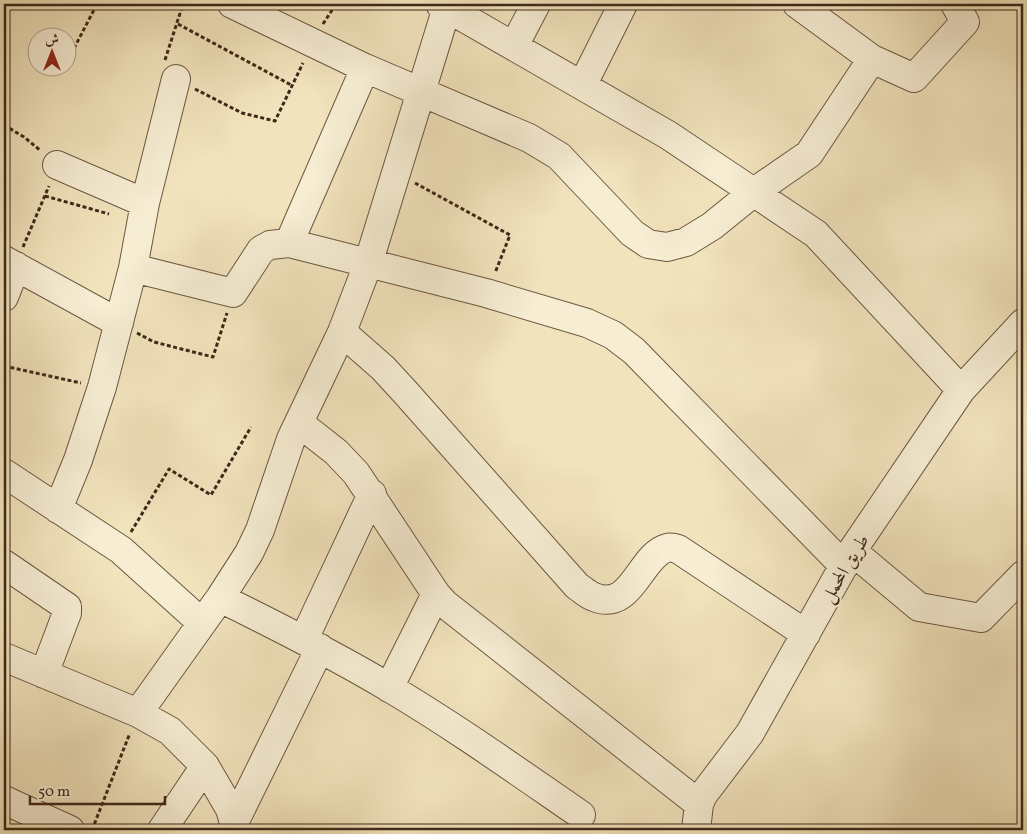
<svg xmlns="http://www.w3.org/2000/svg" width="1027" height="834" font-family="Vollkorn,Amiri,serif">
  <rect width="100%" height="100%" fill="#f1e3bc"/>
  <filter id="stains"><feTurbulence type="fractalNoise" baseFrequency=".004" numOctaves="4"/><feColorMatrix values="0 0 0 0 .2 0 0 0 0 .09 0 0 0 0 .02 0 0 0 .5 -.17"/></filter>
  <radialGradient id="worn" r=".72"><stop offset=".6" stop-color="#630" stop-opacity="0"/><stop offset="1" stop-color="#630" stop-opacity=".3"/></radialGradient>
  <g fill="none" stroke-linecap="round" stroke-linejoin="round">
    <g stroke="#6c5742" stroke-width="30">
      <path id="minor" d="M232 4 365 68 529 138 559 156 632 233 648 244 667 247 686 242 712 226 754 192 809 154 872 59
        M440 4 668 135 816 234 961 390
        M797 4 872 59 914 78 965 22 955 4
        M514 46 536 4
        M365 68 289 243 486 293 587 323 613 335 634 351 844 566
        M583 84 623 4
        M57 165 145 203
        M4 260 119 323
        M133 268 233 293 261 250 270 245 289 243
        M4 297 16 266
        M342 332 383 368 406 393 577 586C583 590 588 595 594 597 632 613 640 555 667 548 670 547 675 548 678 549L806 634
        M299 423 336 452 356 473 436 594 445 604 699 804
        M4 473 121 550 202 623
        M58 509 78 460 102 387 133 268 145 203 176 79
        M852 551 919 607 981 618 1023 575
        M4 564 67 607V613L44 674
        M220 598C277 626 333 654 388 687 454 726 517 771 581 815
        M304 639 372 494
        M4 657 138 713 170 731 205 766 230 809 236 830
        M389 688 436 594
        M138 713 220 598 249 553 260 530 291 439 342 332 368 264 448 4
        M4 800 70 830
        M235 821 320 648
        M162 830 205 766
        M696 830 699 804 703 795 750 733 852 551 961 390 1023 323"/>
    </g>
    <path stroke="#3f2819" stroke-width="3" stroke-dasharray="4 2.5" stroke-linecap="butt" d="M4 6 7 8 10 4
      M178 24 293 86
      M323 24 336 4
      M68 60 97 4
      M165 60 183 4
      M195 89 242 113 275 121 303 63
      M4 125 24 137 41 151
      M415 183 510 235 495 273
      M45 196 109 214
      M23 247 49 186
      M137 333 154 342 213 357 227 313
      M4 366 81 383
      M131 532 169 469 211 495 251 427
      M92 830 130 733"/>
    <use href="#minor" stroke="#f6edd3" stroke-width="28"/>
  </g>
  <g text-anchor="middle" stroke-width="4" stroke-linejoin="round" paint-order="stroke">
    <g font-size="19" fill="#3f2819" stroke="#f6edd3">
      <text transform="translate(844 568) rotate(-59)" y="7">طريق المحمل</text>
    </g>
  </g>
  <rect width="1027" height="834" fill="none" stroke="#f1e3bc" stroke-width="20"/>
  <rect x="5" y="5" width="1017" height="824" fill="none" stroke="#3f2819" stroke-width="2.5"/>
  <rect x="10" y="10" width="1007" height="814" fill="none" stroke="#3f2819"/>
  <g transform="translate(52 52)"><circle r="24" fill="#f6edd3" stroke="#ad9e89"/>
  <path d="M0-4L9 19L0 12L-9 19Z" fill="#8f2418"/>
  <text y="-8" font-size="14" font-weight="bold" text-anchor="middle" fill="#3f2819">ش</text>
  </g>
  <path d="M30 796v8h135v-8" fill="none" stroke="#3f2819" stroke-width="2.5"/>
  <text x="38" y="796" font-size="15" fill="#3f2819" stroke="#f6edd3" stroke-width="4" paint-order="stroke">50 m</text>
  <rect width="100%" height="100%" filter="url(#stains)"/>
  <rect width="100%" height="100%" fill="url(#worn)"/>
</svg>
